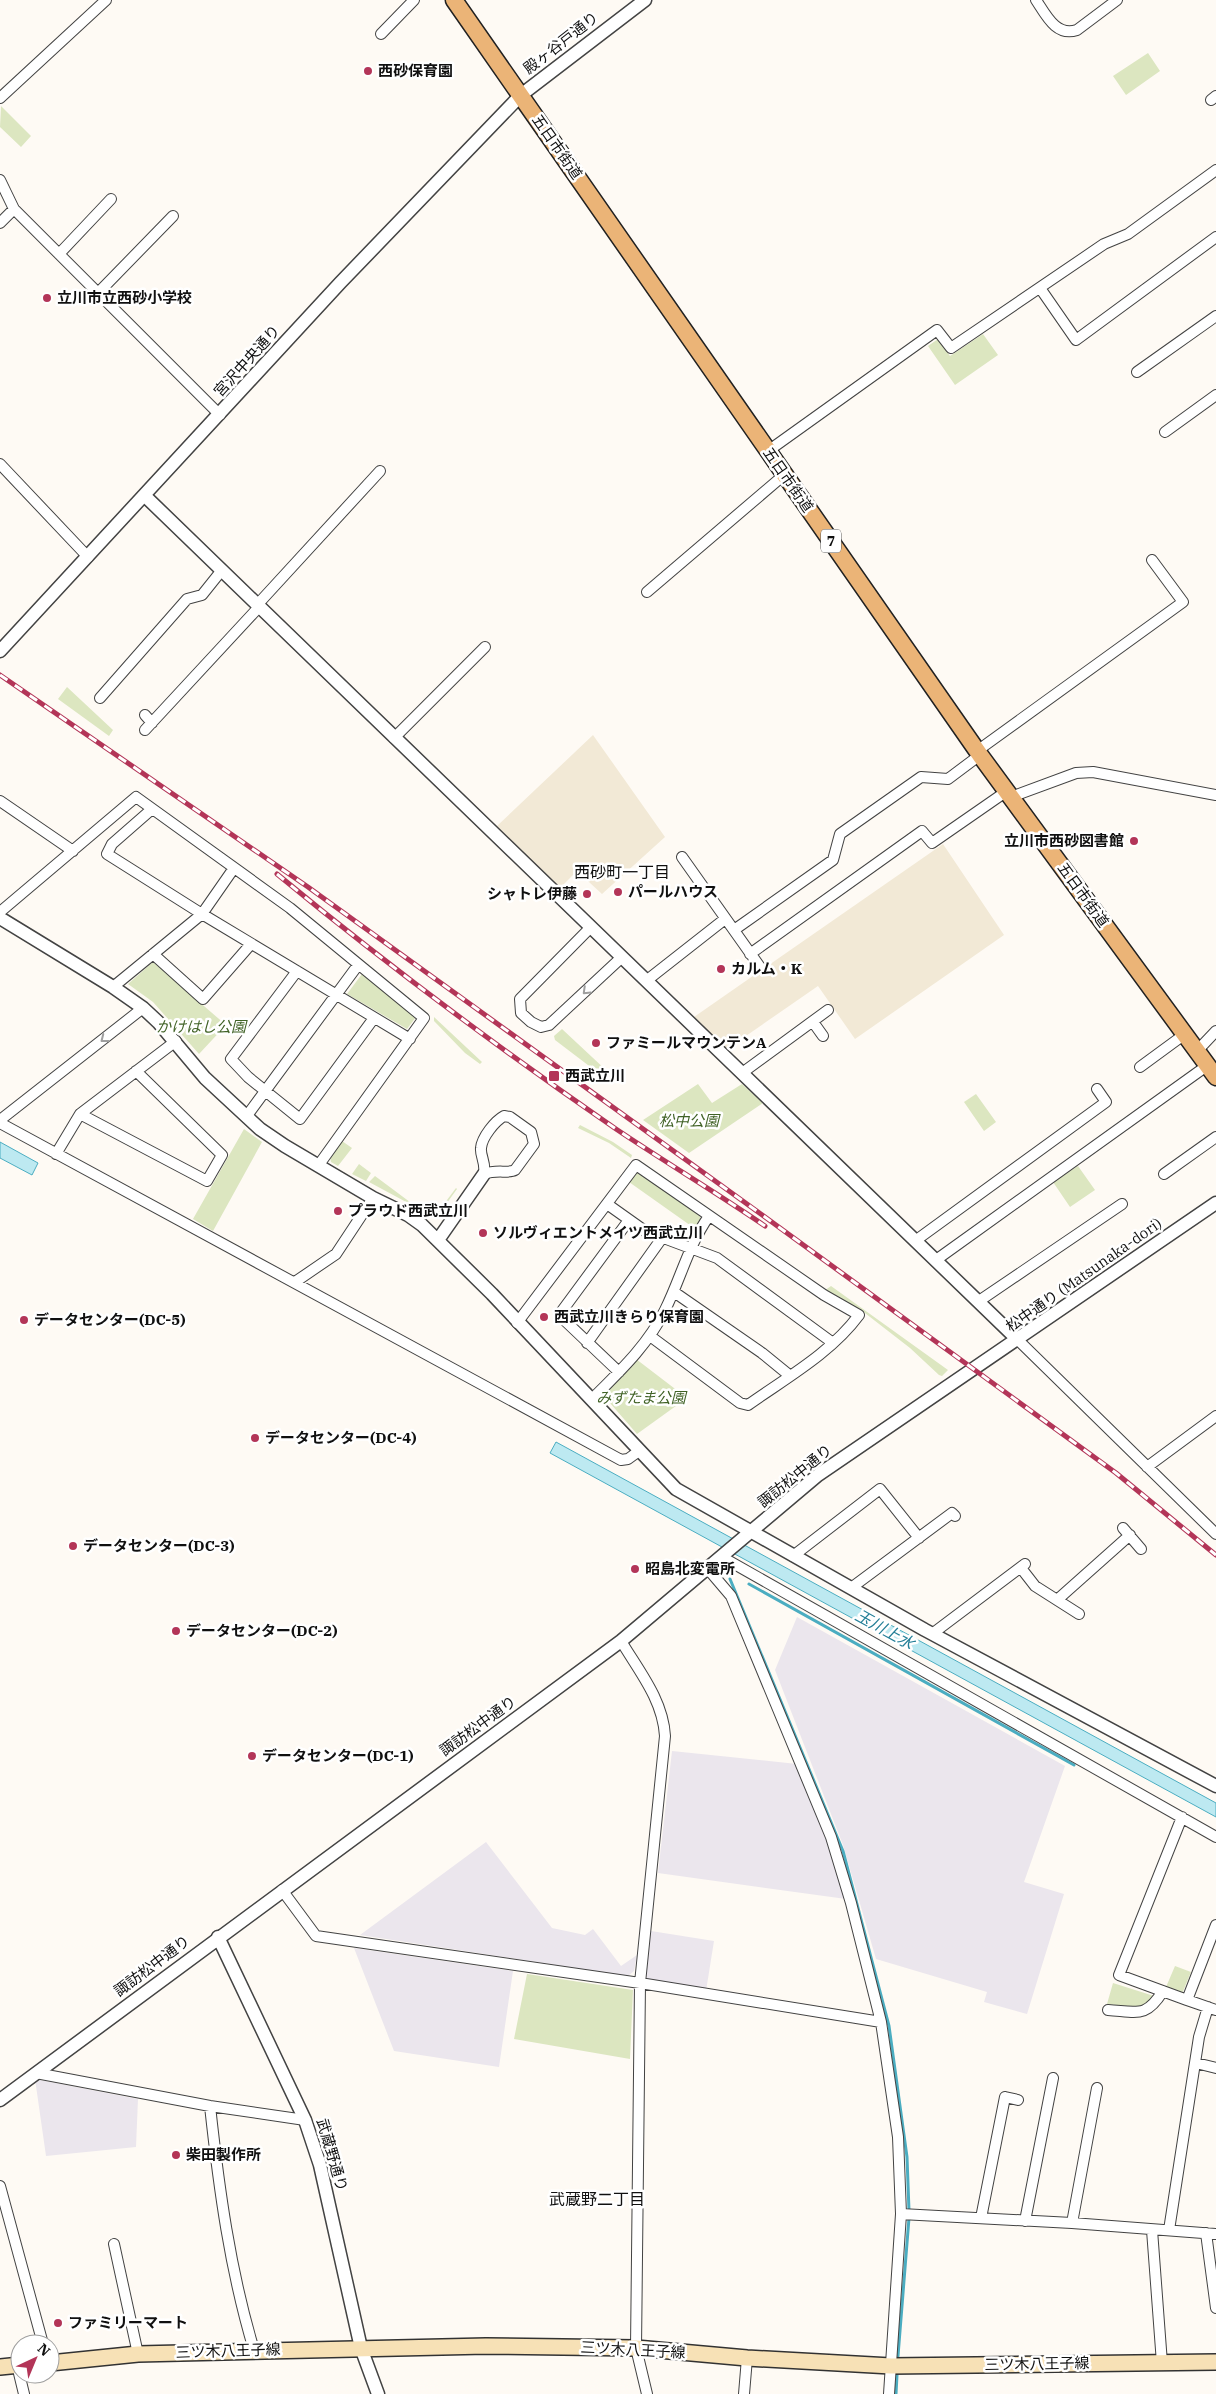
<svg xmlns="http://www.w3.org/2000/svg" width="1216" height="2394" font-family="'IBM Plex Serif','Noto Sans JP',serif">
  <rect width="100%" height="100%" fill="#fefaf4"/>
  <path fill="#ebe6ed" d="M797 1617 1065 1766 1024 1882 1064 1894 1027 2014 984 2002 987 1992 876 1959 843 1845 775 1670Z
    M672 1751 797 1764 824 1832 846 1899 658 1873Z
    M486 1842 552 1928 585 1935 593 1929 621 1966 637 1955 634 1971 628 1976 360 1935Z
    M651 1931 714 1941 706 1991 653 1983 646 1977Z
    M354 1948 513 1971 499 2067 394 2051Z
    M35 2079 138 2099 136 2147 46 2156Z"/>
  <path fill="#f2e9d6" d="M593 735 665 837 602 894 577 871 560 888 497 826Z
    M943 844 1004 935 855 1039 818 986 727 1049 694 1017Z"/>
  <path fill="#dce6c0" d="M1148 53 1160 71 1126 95 1113 76Z
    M1 106 31 136 21 147 0 127Z
    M983 334 998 355 955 385 928 346 938 339 950 356Z
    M67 687 113 730 109 736 58 699Z
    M153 962 226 1025 199 1054 153 1002 128 984Z
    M362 974 416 1017 407 1029 347 994Z
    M434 1017 482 1062 480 1064 465 1053 434 1021Z
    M562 1029 607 1071 601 1075 555 1040 554 1036Z
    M698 1084 712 1103 742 1084 763 1103 689 1153 643 1120Z
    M976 1094 996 1122 984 1131 964 1102Z
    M580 1125 613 1142 632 1155 631 1158 609 1143 578 1128Z
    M244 1129 262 1142 213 1231 193 1219Z
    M342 1141 352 1148 338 1166 331 1162 330 1157Z
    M359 1164 371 1173 366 1181 352 1174Z
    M1078 1166 1095 1190 1070 1207 1053 1182Z
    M636 1173 642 1174 699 1215 701 1219 694 1228 629 1182Z
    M375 1176 426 1214 438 1212 456 1188 457 1189 439 1214 425 1215 408 1203 369 1182Z
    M831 1286 948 1370 942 1376 939 1375 910 1348 861 1310 824 1291Z
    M636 1359 687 1398 637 1434 603 1395Z
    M1175 1966 1191 1972 1182 1994 1166 1987Z
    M527 1974 633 1990 630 2059 514 2039Z
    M1113 1983 1154 1996 1144 2008 1107 2004Z"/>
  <path fill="#bde9f1" stroke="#4badc1" d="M0 1142 38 1163 32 1175 0 1158Z
    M556 1442 1216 1803V1817L550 1453Z"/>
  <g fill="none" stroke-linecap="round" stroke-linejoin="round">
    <path stroke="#4badc1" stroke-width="3" d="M730 1579 843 1851 889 2026 907 2157 909 2211
      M749 1584 1074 1765
      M898 2356 909 2218
      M896 2394 897 2375"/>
    <g stroke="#434343" stroke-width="12">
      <path id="minor" d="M1036 0C1046 15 1056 37 1077 30L1117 0
        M381 34 414 0
        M0 98 106 0
        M1211 100 1216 96
        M0 180 14 209 220 415
        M0 223 14 209
        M59 254 111 199
        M1040 288 1076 340 1216 237
        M98 293 173 216
        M1137 372 1216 316
        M1165 432 1216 395
        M768 451 937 330 951 348 1104 244 1128 234 1216 170
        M0 464 88 557
        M647 592 784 475
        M257 605 380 471
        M100 698 187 599 202 595 222 570
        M145 715 152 723
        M145 730 259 607
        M394 738 485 647
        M977 751 1183 602 1152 560
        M1011 797 1076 773 1093 772 1216 795
        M0 801 73 851
        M152 809 112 844 107 854 202 914 410 1039
        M682 857 760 967
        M0 912 136 797 290 908 424 1018 318 1166
        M590 928 520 999 521 1013 531 1022 541 1027 549 1025 621 958
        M734 930 833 860 840 834 921 777 948 779 980 755
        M153 954 203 999 251 944
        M750 954 922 831 932 843 1007 791
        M297 971 231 1059 248 1077 300 1119 374 1018
        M646 981 725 919
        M113 987 202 914 234 868
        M813 1022 823 1036
        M1197 1051 1216 1031
        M1140 1067 1185 1034
        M742 1073 828 1010
        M80 1114 207 1181 222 1155 136 1071
        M504 1116 510 1117 531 1132 534 1144 515 1170C508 1174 497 1169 484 1174 486 1162 480 1156 481 1148 482 1137 495 1121 504 1116Z
        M246 1117 358 965
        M0 1120 143 1008
        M0 1123 621 1460 628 1459 639 1451
        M56 1154 80 1114 176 1041
        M1164 1174 1216 1137
        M607 1204 645 1231 717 1258 833 1343
        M915 1241 1106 1102 1097 1089
        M936 1260 1208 1065
        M295 1282 336 1254 373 1198
        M674 1292 762 1353 789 1375
        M979 1301 1122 1204
        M517 1323 636 1165 824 1295 859 1315C831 1353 786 1378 748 1405L740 1403 650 1336
        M1018 1340 1216 1534
        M587 1343 662 1238
        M619 1372 559 1315 629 1220
        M592 1399C619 1372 648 1345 665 1310 681 1278 688 1246 709 1216
        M1147 1467 1216 1416
        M1123 1528 1141 1549
        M793 1556 880 1489 919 1538
        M722 1557 1216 1837
        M1021 1568 1035 1586 1079 1614
        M708 1569 731 1596 831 1837 851 1903 881 2022 898 2137 901 2214 889 2394
        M851 1588 952 1513 955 1516
        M1057 1600 1130 1535
        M932 1634 1025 1564
        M621 1641C639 1671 663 1700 665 1736L640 1983 636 2348 647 2394
        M1182 1817 1119 1975 1187 2000
        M282 1890 316 1936 640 1983 881 2022
        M1216 1925 1187 2000 1216 2010
        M1108 2010C1138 2012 1146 2018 1163 1991
        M1196 2063 1216 2068
        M36 2073 210 2106 305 2120
        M210 2106C219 2189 230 2270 254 2350
        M0 2186 43 2344
        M901 2214 1072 2223 1216 2234
        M981 2218 1005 2097 1018 2100
        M1025 2221 1053 2078
        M1072 2223 1097 2088
        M1152 2230 1162 2363
        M1169 2230 1199 2037 1208 2007
        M1206 2233 1216 2308
        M114 2244 138 2354
        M17 2365 24 2394
        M744 2394 747 2358"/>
    </g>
    <g stroke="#434343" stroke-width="15">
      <path id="tertiary" d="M145 496 1018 1340
        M0 651 340 283 521 95 645 0
        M0 918 113 987 143 1008 158 1022 205 1078 260 1129 285 1146 373 1198 408 1215 422 1225 492 1294 676 1489 925 1630 1216 1786
        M438 1240 484 1174
        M218 1937 305 2120 320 2165 361 2348 378 2394
        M0 2100 621 1641 818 1475 1216 1203"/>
    </g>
    <g stroke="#323232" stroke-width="18">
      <path id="secondary" d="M50 2363 138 2354 486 2346 636 2348 747 2358 891 2366 1216 2362
        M0 2367 20 2365"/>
    </g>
    <g stroke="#212121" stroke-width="19">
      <path id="primary" d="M454 0 980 755 1216 1077"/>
    </g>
    <use href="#minor" stroke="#fff" stroke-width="10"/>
    <use href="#tertiary" stroke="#fff" stroke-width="12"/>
    <use href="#secondary" stroke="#f7e1b6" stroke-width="15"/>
    <use href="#primary" stroke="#ebb477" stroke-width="16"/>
    <g stroke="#b33558" stroke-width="5">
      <path id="rail" d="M0 675 308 887 765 1217 1116 1473 1216 1555
        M277 874C386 964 500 1049 616 1129 665 1162 717 1193 765 1226"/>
    </g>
    <use href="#rail" stroke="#fff" stroke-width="3" stroke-dasharray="9" stroke-linecap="butt"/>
  </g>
  <defs><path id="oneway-chevron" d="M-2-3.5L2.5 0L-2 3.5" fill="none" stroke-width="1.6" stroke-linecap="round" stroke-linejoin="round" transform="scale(1.25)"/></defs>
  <g stroke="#9f9f9f">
    <use href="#oneway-chevron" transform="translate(586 991) rotate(136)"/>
    <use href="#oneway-chevron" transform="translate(104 1039) rotate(142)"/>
  </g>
  <g fill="#b33558" stroke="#fff" stroke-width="2">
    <circle cx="368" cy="71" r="5"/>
    <circle cx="47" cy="298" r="5"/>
    <circle cx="1134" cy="841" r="5"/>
    <circle cx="618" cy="892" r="5"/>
    <circle cx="587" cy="894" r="5"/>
    <circle cx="721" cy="969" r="5"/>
    <circle cx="596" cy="1043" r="5"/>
    <rect x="548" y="1070" width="12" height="12" rx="2.5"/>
    <circle cx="338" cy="1211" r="5"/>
    <circle cx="483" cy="1233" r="5"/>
    <circle cx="544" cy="1317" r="5"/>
    <circle cx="24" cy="1320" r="5"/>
    <circle cx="255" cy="1438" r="5"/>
    <circle cx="73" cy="1546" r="5"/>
    <circle cx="635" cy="1569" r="5"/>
    <circle cx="176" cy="1631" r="5"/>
    <circle cx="252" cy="1756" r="5"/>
    <circle cx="176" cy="2155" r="5"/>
    <circle cx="58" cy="2323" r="5"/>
  </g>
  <g text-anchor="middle" stroke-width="5" stroke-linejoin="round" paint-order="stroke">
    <rect fill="#fff" stroke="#585858" stroke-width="1" x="821" y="529.5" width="20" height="23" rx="4"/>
    <g font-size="14" font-weight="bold" fill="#101010">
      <text x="831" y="546">7</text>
    </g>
    <g font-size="15" fill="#101010" stroke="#fff">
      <text transform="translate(561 43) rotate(-38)" y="5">殿ヶ谷戸通り</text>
      <text transform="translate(557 147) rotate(55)" y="5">五日市街道</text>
      <text transform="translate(247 361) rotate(-48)" y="5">宮沢中央通り</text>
      <text transform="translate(788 480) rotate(55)" y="5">五日市街道</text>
      <text transform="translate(1083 895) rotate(54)" y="5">五日市街道</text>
      <text transform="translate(1084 1275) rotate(-35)" y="5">松中通り (Matsunaka-dori)</text>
      <text transform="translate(795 1476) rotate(-39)" y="5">諏訪松中通り</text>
      <text transform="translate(478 1726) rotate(-36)" y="5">諏訪松中通り</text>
      <text transform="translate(152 1966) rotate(-37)" y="5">諏訪松中通り</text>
      <text transform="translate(332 2155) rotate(74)" y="5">武蔵野通り</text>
      <text transform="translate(633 2350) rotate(3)" y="5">三ツ木八王子線</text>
      <text transform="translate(228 2351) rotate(-2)" y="5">三ツ木八王子線</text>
      <text transform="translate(1037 2364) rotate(-1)" y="5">三ツ木八王子線</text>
    </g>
    <g font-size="15" font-weight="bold" fill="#101010" stroke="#fff" text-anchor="start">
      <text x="378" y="76">西砂保育園</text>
      <text x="57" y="303">立川市立西砂小学校</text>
      <text x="1124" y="846" text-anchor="end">立川市西砂図書館</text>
      <text x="628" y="897">パールハウス</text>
      <text x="577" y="899" text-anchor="end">シャトレ伊藤</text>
      <text x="731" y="974">カルム・K</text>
      <text x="606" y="1048">ファミールマウンテンA</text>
      <text x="565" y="1081">西武立川</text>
      <text x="348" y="1216">プラウド西武立川</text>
      <text x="493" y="1238">ソルヴィエントメイツ西武立川</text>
      <text x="554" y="1322">西武立川きらり保育園</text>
      <text x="34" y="1325">データセンター(DC-5)</text>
      <text x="265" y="1443">データセンター(DC-4)</text>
      <text x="83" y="1551">データセンター(DC-3)</text>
      <text x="645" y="1574">昭島北変電所</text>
      <text x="186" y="1636">データセンター(DC-2)</text>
      <text x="262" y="1761">データセンター(DC-1)</text>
      <text x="186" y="2160">柴田製作所</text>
      <text x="68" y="2328">ファミリーマート</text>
    </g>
    <g font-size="15" font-style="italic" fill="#406226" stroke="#fff">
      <text x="201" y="1032">かけはし公園</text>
      <text x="689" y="1126">松中公園</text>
      <text x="641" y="1403">みずたま公園</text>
    </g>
    <g font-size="16" fill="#101010" stroke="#fff">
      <text x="622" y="878">西砂町一丁目</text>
      <text x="597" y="2205">武蔵野二丁目</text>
    </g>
    <g font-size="16" font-style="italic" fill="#247f97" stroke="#fff">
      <text transform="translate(885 1629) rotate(29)" y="6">玉川上水</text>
    </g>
  </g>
  <g transform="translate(35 2359) rotate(44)"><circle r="24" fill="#ffffff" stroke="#9f9f9f"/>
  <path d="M0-4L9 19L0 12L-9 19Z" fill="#b33558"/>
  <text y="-8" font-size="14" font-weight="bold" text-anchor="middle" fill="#101010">N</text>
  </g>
</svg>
